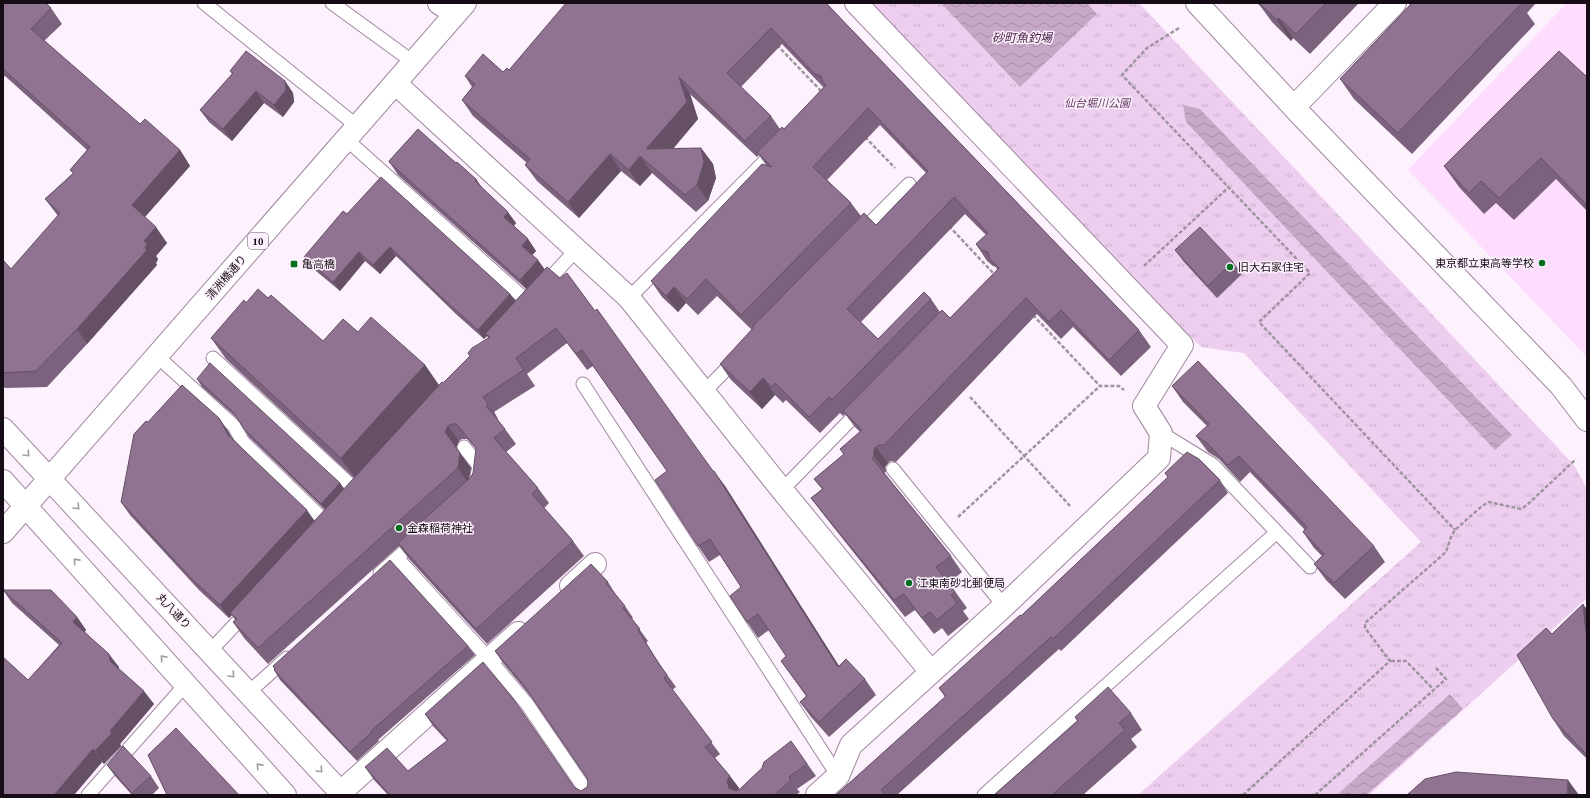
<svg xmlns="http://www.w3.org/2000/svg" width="1590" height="798" font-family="'Source Serif 4','Noto Sans JP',serif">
  <defs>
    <pattern id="park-tufts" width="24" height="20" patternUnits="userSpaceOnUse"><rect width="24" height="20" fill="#eeceef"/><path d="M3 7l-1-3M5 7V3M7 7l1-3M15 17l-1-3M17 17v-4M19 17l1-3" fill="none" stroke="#cbb0cc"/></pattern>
    <pattern id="water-waves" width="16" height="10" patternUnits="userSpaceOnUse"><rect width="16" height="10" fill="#c6a7c6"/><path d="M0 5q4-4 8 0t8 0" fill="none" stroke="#a98fa9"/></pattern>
  </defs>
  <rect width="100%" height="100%" fill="#fcf1fc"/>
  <path fill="#fddcfe" d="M1567 3H1587V357L1408 170Z"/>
  <path fill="url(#park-tufts)" d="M861 3H1139L1574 465 1587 489V598L1369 795H1138L1421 542 1244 353 1201 347Z"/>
  <path fill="url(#water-waves)" d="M941 3H1087L1097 14 1020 87Z
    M1183 105 1200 109 1512 435 1495 450 1186 122Z
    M1450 694 1463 709 1366 795H1337Z"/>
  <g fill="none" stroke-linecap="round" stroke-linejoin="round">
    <g stroke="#a087a1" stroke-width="15">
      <path id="lane" d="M204 3 357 126
        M332 3 413 62
        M346 139 528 302
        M861 232 909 184
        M542 287 576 250
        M629 298 776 150
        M157 356 234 426 243 442 327 523
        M213 358 357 491
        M583 384 838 776
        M704 392 736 359
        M1161 433 1213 465 1310 567
        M464 447 479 466 477 476
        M893 469 1004 606
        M782 490 862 408
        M397 558 489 659 527 704 589 795
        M380 573 416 541
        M210 651 247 612
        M248 693 287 658
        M88 795 186 684
        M984 795 1277 532"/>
    </g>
    <g stroke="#a087a1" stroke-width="24">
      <path id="street" d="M439 3 455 14
        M395 83 629 298 782 490 931 672
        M1294 107 1395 3
        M571 586 595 564
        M341 792 518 633
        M817 795 838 776 851 745 1004 606 1159 458 1161 433 1144 406 1182 345 856 3"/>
    </g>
    <g stroke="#a087a1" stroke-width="24">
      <path id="secondary" d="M1197 3 1300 114 1561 386 1587 420
        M3 429 343 795
        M3 481 285 795"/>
    </g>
    <g stroke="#a087a1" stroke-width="24">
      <path id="primary" d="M3 532 465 3"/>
    </g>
    <path stroke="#9f959f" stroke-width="2.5" stroke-dasharray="4 2" stroke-linecap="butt" d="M1179 28 1147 48 1122 75 1310 273 1259 322 1455 530
      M777 45 823 93
      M865 137 895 168
      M949 226 995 275
      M1144 266 1229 187
      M1033 315 1100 386H1119L1124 390
      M970 397 1071 507
      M958 517 1100 386
      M1391 661H1406L1434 690
      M1243 795 1390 661 1365 628V623L1446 552 1451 537 1455 530 1482 506 1489 502 1521 509 1527 505 1576 459
      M1315 795 1446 679 1435 667"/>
    <use href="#lane" stroke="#fff" stroke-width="13"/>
    <use href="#street" stroke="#fff" stroke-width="22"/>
    <use href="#secondary" stroke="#fff" stroke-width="22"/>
    <use href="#primary" stroke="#fff" stroke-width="22"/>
  </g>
  <path fill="#7c637d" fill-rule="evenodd" d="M3 3 51 8 62 24 44 41 140 124 180 150 190 166 145 217 167 243 156 256 158 259 156 263 157 265 87 344 47 387 5 388 3 386V260L11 269 58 216 45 199 73 173 70 170 87 150 5 76 3 78Z
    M826 3 1139 330 1151 347 1121 376 1073 327 1061 339 1037 314 896 462 891 461 888 463 885 467 886 472 884 473 951 556 962 572 949 583 967 608 963 611 969 619 948 636 942 628 934 634 915 610 905 617 823 514 811 498 822 489 814 479 844 455 840 449 860 432 855 427 845 414 843 416 840 413 820 433 786 400 783 403 775 395 762 409 731 380 720 364 752 330 717 296 698 315 686 303 678 312 662 297 651 281 766 165 759 155 757 157 690 94 698 119 673 149 701 148 713 164 716 178 708 201 696 212 652 173 640 186 621 171 579 218 537 181 525 165 527 163 473 116 462 100 472 87 465 76 503 72ZM782 44 824 88 784 129H780L771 116 741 87ZM880 125 926 173 876 225 861 216 851 203 827 180ZM965 214 986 235 976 244 987 261 993 266 996 267 997 270 950 318 940 312 931 299 878 339 861 322Z
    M1257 3H1359L1310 54 1293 38 1291 41 1272 22 1261 7Z
    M1409 3H1536L1527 13 1535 24 1412 154 1354 99 1340 79 1410 5Z
    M230 71 285 81 293 93 294 102 283 117 264 103 232 141 209 122 200 110 232 74Z
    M1587 77V211L1556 179 1514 220 1496 203 1484 214 1459 187 1444 166Z
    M390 163H456L477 180 483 189 516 223 514 226 528 239 536 251 532 255 725 486 839 666 865 679 876 695 829 737 811 717 800 702 806 696 781 661 786 656 769 630 758 638 747 622 741 587 720 555 709 562 698 546 667 471 593 366 587 370 567 343 527 374 535 386 494 412 498 419V420L505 429 516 444 506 452 538 488 549 503 544 508 573 541 584 556 487 644 409 559 399 546 268 664 244 638 233 622 235 620 232 615 229 618 199 590 130 515 121 502 148 422 219 418 232 438 314 521 325 510 249 437 238 419 202 387 197 379 340 483 344 489 354 478 226 359 211 338 246 303 268 298 323 341 358 332 425 365 439 385 443 383 488 338 487 336 484 339 457 315 396 256 380 274 365 261 340 291 310 266 304 257 347 214 510 294 516 301 526 289 398 175ZM462 439H467L470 442 476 449 473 473 469 479 471 468 456 448 459 441Z
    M1175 250 1233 262 1242 274 1217 298 1184 262Z
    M1172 386 1374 546 1385 562 1345 599 1326 580 1314 564 1322 556 1314 548 1303 532 1305 530 1250 472 1240 482 1219 459 1208 452 1196 436 1207 426 1183 402Z
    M1165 473 1220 480 1228 493 1061 651 1059 649 897 795H836L945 697 939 688 1021 616 1168 477Z
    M608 582 616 595 625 606 633 618 632 619 648 641 646 643 663 669 676 687 672 690 720 754 715 758 739 788 738 790 740 789 791 741 816 776 797 789 800 792 796 795H388L374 780 365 767 408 771 447 741 433 726 425 714 581 791 587 787 588 783 587 778 532 698 503 663 495 651Z
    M3 590 77 617 86 630 85 632 119 667V669L154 704 120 744 121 746 104 764 102 762 74 795H3L28 680 59 645 12 603Z
    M1583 604 1587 610V759L1564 736 1553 719 1552 634Z
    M468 646 475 655 378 740 379 741 357 761 280 680 274 670 275 669 273 666Z
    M1131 713 1142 730 1131 739 1137 747 1083 795H994L1078 721 1075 717Z
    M107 765 151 776 159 788 152 795H132L115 776Z"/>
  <path fill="#655066" d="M1279 18 1293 38 1291 41 1277 20Z
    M679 77 690 94 698 119 658 166 646 149Z
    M285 81 293 93 294 102 283 117 274 105Z
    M256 91 264 103 232 141 223 129Z
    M701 148 713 164 716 178 708 201 697 185Z
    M180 150 190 166 142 220 132 205Z
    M610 154 621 171 579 218 568 202Z
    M640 156 652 173 640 186 629 170Z
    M508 212 516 223 512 228 504 217Z
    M156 227 167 243 156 256 158 259 156 263 157 265 87 344 77 329 145 248 144 241Z
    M528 239 536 251 530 257 522 246Z
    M390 247 396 256 380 274 373 265Z
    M359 252 365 261 340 291 333 282Z
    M538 260 546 271 528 291 520 280Z
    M674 287 686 303 678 312 666 296Z
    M510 294 517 303 485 334 487 336 484 339 478 330Z
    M425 365 440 387 356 479 341 458Z
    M763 378 775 395 762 409 750 392Z
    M483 397 494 412 498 419 488 404Z
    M219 418 228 431 237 448 228 435Z
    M448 426 459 441 456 448 445 432Z
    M876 447 888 463 885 467 886 472 874 456V450Z
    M460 453 471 468 468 483 458 468Z
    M714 471 725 486 849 682 838 667Z
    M340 483 345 491 327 511 321 504Z
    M307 510 316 523 230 613 232 615 229 618 220 605Z
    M1583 604 1587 610V635L1586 633Z
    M77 617 86 630 82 635 73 622Z
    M109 654 119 667V674L110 661Z
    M144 691 154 704 120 744 121 746 104 764 95 751 110 731Z
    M93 749 102 762 74 795H54Z
    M730 776 739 788 735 793 729 788 727 781Z
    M1568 780 1579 795H1567Z"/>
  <path fill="#907391" stroke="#655066" d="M3 3H46L51 8 31 29 140 124 145 119 180 150 132 205 156 227 144 241 147 244 145 248 147 250 77 329 36 371 3 373V260L11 269 60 213 45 199 74 173 70 170 90 147 3 69Z
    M566 3H826L1139 330 1109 360 1061 310 1049 322 1026 298 884 445H880L876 447 874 450V456L872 458 951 556 936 567 955 592 951 595 957 603 937 620 930 612 922 618 904 594 894 600 811 498 823 489 814 479 844 454 840 449 862 430 843 411 942 310 950 318 999 268 990 259 988 252 981 250 976 244 988 233 954 197 847 309 878 339 924 292 931 299 832 400 829 397 809 417 775 383 772 387 763 378 750 392 720 364 754 327 753 326 864 213 876 225 928 171 868 108 813 167 851 203 741 315 706 279 687 299 674 287 666 296 651 281 762 164 772 167 757 152 782 127 784 129 826 85 823 82 821 76 815 74 771 28 727 73 771 116 745 141 679 77 687 102 646 149 701 148 704 162 697 185 685 195 640 156 629 170 610 154 568 202 525 165 530 159 462 100 475 84 465 76 483 54 503 72 507 68 509 70Z
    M1259 3H1326L1296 34 1279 18 1277 20Z
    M1412 3H1520L1521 4 1398 133 1340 79Z
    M246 51 285 81 286 90 274 105 256 91 223 129 200 110 233 73 230 71Z
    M1559 51 1587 77V205L1541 158 1499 198 1481 181 1469 193 1444 166Z
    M418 129 456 163 457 162 477 180 475 181 508 212 504 217 528 239 522 246 538 260 520 280 390 163 389 161Z
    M381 177 510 294 478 330 450 305 390 247 373 265 359 252 333 282 304 257 343 211 347 214Z
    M1200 227 1233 262 1208 286 1175 250Z
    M547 267 560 278 567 273 595 311 597 309 713 471H714L838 667 846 659 865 679 819 722 800 702 807 696 781 661 786 656 758 614 747 622 730 596 741 587 710 539 698 546 655 480 667 471 582 350 576 354 556 328 516 358 524 370 483 397 488 404 486 406 505 429 494 438 538 488 532 494 573 541 476 629 398 543 471 477 473 473 476 448 459 427 456 424H452L448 426 445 432 460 453 458 468 258 648 233 622 237 619 230 613 442 382 443 383 470 356 468 353 472 348 490 337 485 334Z
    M258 289 268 298 271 295 323 341 343 319 358 332 371 317 425 365 341 458 211 338 244 300 246 303Z
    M1198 361 1374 546 1334 583 1314 564 1324 554 1303 532 1307 527 1239 456 1228 465 1207 443 1196 436 1209 424 1172 386Z
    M210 363 340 483 321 504 244 429 234 413 197 379Z
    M182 385 219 418 228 435 307 510 220 605 190 577 121 502 134 434 146 421 148 422Z
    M1187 452 1199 459 1220 480 1053 639 1051 637 881 790 885 794 884 795H836L946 696 939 688 1020 615 1021 616 1168 477 1165 473Z
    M390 560 468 646 371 731 372 732 350 752 274 670 275 669 273 666Z
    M591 564 608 582 606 583 625 606 623 608 640 629 638 630 659 664 667 675 664 678 712 742 705 747 730 776 727 781 729 788 736 791 740 789 762 768 764 762 791 741 807 764 789 777 791 780 774 795H390L365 767 387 748 408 771 448 740 425 714 483 662 512 697 574 787 581 791 587 787 588 783 587 778 525 687 495 651Z
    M3 590H51L77 617 73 622 109 654 110 661 144 691 110 731 112 733 95 751 93 749 54 795H3V657L28 680 62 643Z
    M1583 604 1586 633 1587 634V755L1553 719 1517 655 1546 628 1552 634Z
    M1108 687 1131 713 1119 723 1125 730 1052 795H994L1078 721 1075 717Z
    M176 728 239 795H167L148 755Z
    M123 746 151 776 132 793 107 765Z
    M1456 772 1568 780 1567 795H1407L1425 779Z"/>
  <defs><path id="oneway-chevron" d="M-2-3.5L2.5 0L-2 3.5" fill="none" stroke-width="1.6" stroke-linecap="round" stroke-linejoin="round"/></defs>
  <g stroke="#a19ea1">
    <use href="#oneway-chevron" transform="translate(27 454) rotate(46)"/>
    <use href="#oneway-chevron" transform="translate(77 507) rotate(47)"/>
    <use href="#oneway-chevron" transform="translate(76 561) rotate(-132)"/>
    <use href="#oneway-chevron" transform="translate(163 658) rotate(-132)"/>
    <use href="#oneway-chevron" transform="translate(232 675) rotate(47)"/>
    <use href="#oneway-chevron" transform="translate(259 766) rotate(-132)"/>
    <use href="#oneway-chevron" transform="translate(320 770) rotate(47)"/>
  </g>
  <g fill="#006e1f" stroke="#fcf1fc" stroke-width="1.5">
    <circle cx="1542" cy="263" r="4"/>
    <rect x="290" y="260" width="8" height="8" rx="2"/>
    <circle cx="1230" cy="267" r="4"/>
    <circle cx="399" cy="528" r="4"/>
    <circle cx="909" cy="583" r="4"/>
  </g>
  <g text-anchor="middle" stroke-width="3" stroke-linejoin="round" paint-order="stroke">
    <rect fill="#fcf1fc" stroke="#5a515a" stroke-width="1" x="248" y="233" width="20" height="16" rx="3"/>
    <g font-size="10" font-weight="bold" fill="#150c15">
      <text x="258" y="245">10</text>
    </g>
    <g font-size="11" font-style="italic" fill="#633964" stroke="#fcf1fc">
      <text x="1097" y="107">仙台堀川公園</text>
    </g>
    <g font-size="11" fill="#150c15" stroke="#fcf1fc" text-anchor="start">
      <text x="1534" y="267" text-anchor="end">東京都立東高等学校</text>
      <text x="302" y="268">亀高橋</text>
      <text x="1238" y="271">旧大石家住宅</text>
      <text x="407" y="532">金森稲荷神社</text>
      <text x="917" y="587">江東南砂北郵便局</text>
    </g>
    <g font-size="11" fill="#150c15" stroke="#fcf1fc">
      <text transform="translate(226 277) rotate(-49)" y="4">清洲橋通り</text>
      <text transform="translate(174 611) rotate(47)" y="4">丸八通り</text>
    </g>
    <g font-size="12" font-style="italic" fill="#4a224c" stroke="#fcf1fc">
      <text x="1022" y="42">砂町魚釣場</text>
    </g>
  </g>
  <rect width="1590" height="798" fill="none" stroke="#150c15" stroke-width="8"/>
</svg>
